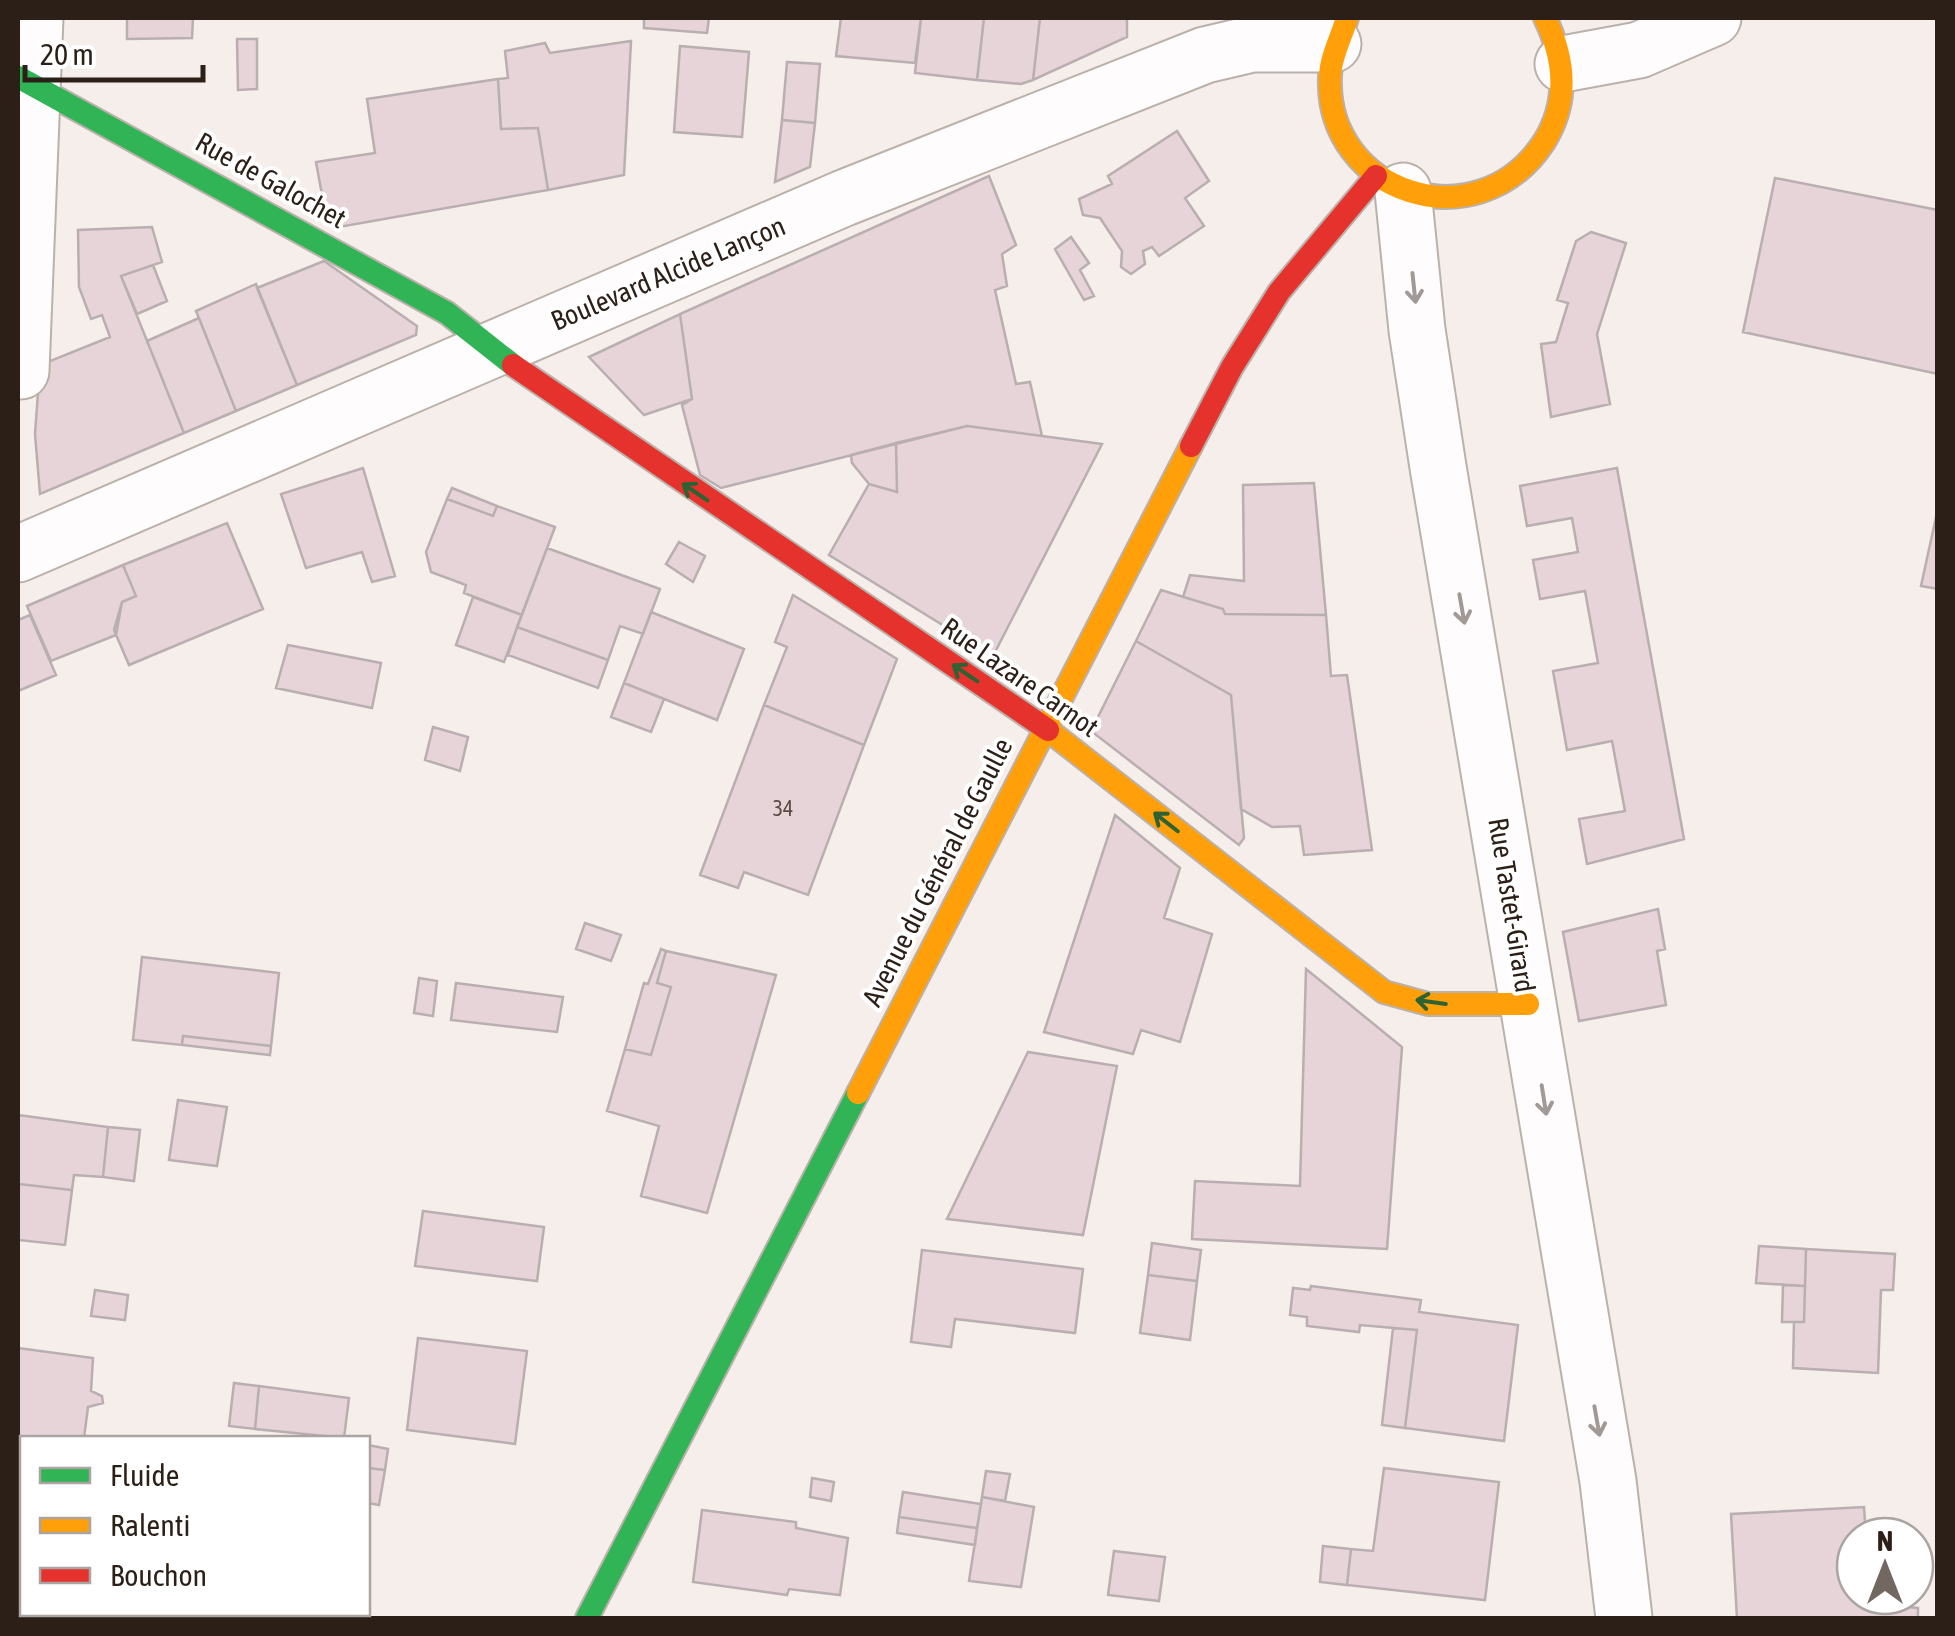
<svg xmlns="http://www.w3.org/2000/svg" width="1955" height="1636" font-family="'Asap Condensed',sans-serif">
  <rect width="100%" height="100%" fill="#f6eeea"/>
  <path fill="#e7d4d8" stroke="#b9aeb0" stroke-width="2.5" d="M127 18H193L192 38 127 39Z
    M644 18H709L707 33 644 28Z
    M841 18H921L915 63 836 56Z
    M921 18H984L977 80 915 73Z
    M984 18H1040L1033 80 1021 84 977 80Z
    M1040 18H1127V37L1033 80Z
    M237 39H257V89L238 90Z
    M631 41 624 175 548 190 538 128 501 129 498 79 508 78 505 51 545 43 550 53Z
    M680 46 749 52 742 137 674 132Z
    M787 62 820 64 815 123 782 120Z
    M498 79 501 129 538 128 548 190 339 227 327 222 316 162 375 153 367 99Z
    M782 120 815 123 810 167 775 182Z
    M1177 131 1209 181 1185 198 1204 226 1159 256 1152 247 1143 251 1145 264 1131 274 1121 267 1122 251 1100 218 1083 215 1079 199 1112 184 1108 176Z
    M989 176 1016 245 1002 254 1007 286 995 290 1016 384 1030 382 1042 436 967 426 721 488 700 475 682 405 692 399 680 314Z
    M1775 178 1938 210V374L1743 332Z
    M152 227 162 262 121 276 184 433 40 494 35 434 40 365 110 337 102 315 91 319 79 287 78 230Z
    M1591 232 1626 243 1597 334 1610 404 1551 417 1541 344 1556 342 1568 303 1557 300 1576 241Z
    M1071 237 1089 263 1080 270 1094 296 1084 300 1055 249Z
    M324 261 417 326 416 335 297 385 257 288Z
    M153 265 167 301 137 314 121 276Z
    M256 284 297 385 236 411 196 311Z
    M680 314 692 399 644 415 589 357Z
    M199 318 236 411 184 433 147 341Z
    M967 426 1102 444 993 656 829 555 869 484 897 492 896 443Z
    M896 443 897 492 869 484 852 463 851 455Z
    M363 468 395 576 372 582 362 552 306 568 281 494Z
    M1617 468 1684 839 1587 864 1579 819 1625 811 1612 741 1567 750 1553 671 1598 663 1585 591 1540 599 1533 560 1578 552 1572 518 1527 526 1520 486Z
    M1314 483 1326 615 1225 614 1223 609 1183 597 1190 575 1244 581 1243 485Z
    M452 488 497 506 493 516 447 499Z
    M447 499 493 516 497 506 555 527 522 615 464 593 466 585 431 572 426 552Z
    M1938 508V589L1921 586Z
    M227 523 263 609 129 665 114 630 122 602 136 596 123 565Z
    M679 542 705 556 693 582 666 564Z
    M547 548 660 589 643 634 620 626 608 660 517 627Z
    M123 565 136 596 122 602 116 635 51 661 27 606Z
    M1161 590 1223 609 1225 614 1326 615 1331 676 1347 675 1372 850 1304 855 1300 826 1272 827 1241 809 1231 695 1136 641Z
    M793 595 897 659 864 745 764 705 787 647 775 642Z
    M473 597 522 615 504 662 456 645Z
    M651 612 744 649 717 720 624 683Z
    M30 615 56 675 18 691V620Z
    M517 627 608 660 598 688 508 655Z
    M1136 641 1231 695 1244 838 1239 845 1091 731Z
    M288 645 381 663 372 708 276 688Z
    M624 683 664 699 651 732 611 717Z
    M764 705 864 745 808 895 744 872 738 888 700 875Z
    M433 727 468 737 460 771 425 760Z
    M1115 815 1180 868 1164 918 1212 934 1180 1042 1141 1030 1133 1054 1044 1032Z
    M1658 909 1665 949 1657 951 1666 1005 1579 1021 1563 932Z
    M585 923 621 935 611 961 576 949Z
    M661 949 666 951 657 983 671 987 651 1055 625 1049 644 983 648 984Z
    M666 951 776 975 707 1213 641 1196 659 1126 607 1111 625 1049 651 1055 671 987 657 983Z
    M142 957 279 973 271 1046 183 1036 182 1045 133 1040Z
    M1306 969 1402 1047 1387 1249 1192 1239 1195 1181 1300 1186Z
    M419 978 437 981 433 1016 414 1013Z
    M456 983 563 997 557 1032 451 1020Z
    M183 1036 271 1046 270 1055 182 1045Z
    M1028 1052 1117 1066 1083 1235 947 1219Z
    M178 1100 227 1107 217 1166 169 1160Z
    M18 1115 108 1127 103 1177 74 1175 72 1190 18 1184Z
    M108 1127 140 1130 134 1181 103 1177Z
    M19 1184 72 1190 65 1245 18 1240Z
    M423 1211 544 1227 537 1281 415 1266Z
    M1152 1243 1201 1250 1197 1281 1148 1275Z
    M1759 1246 1806 1249 1805 1286 1756 1283Z
    M1806 1249 1895 1254 1893 1290H1881L1878 1373 1793 1368 1794 1322H1804Z
    M922 1250 1083 1269 1075 1333 955 1319 951 1347 911 1342Z
    M1148 1275 1197 1281 1190 1340 1140 1333Z
    M1783 1285 1805 1286 1804 1322H1782Z
    M1311 1286 1421 1300 1419 1312 1518 1325 1504 1441 1405 1428 1417 1330 1360 1325 1359 1332 1307 1326V1317L1290 1315 1293 1288 1310 1290Z
    M95 1290 128 1295 125 1320 91 1316Z
    M1393 1328 1417 1330 1405 1428 1382 1425Z
    M418 1338 527 1351 515 1444 407 1430Z
    M18 1348 93 1358 91 1391 102 1396 103 1403 88 1407 84 1438 18 1441Z
    M234 1383 259 1386 255 1429 229 1426Z
    M259 1386 349 1398 344 1438 255 1429Z
    M368 1445 388 1449 385 1470 368 1468Z
    M368 1468 385 1470 379 1505 368 1503Z
    M1384 1468 1499 1482 1485 1600 1347 1585 1351 1549 1373 1551Z
    M986 1471 1010 1474 1005 1501 982 1497Z
    M812 1478 834 1482 831 1501 810 1497Z
    M903 1492 981 1504 977 1528 899 1517Z
    M982 1497 1034 1507 1021 1587 969 1581Z
    M1864 1507 1866 1536H1855V1596H1872L1873 1604 1918 1608V1618H1737L1731 1514Z
    M702 1510 796 1522V1528L848 1538 840 1595 789 1589 787 1595 693 1582Z
    M899 1517 977 1528 975 1545 897 1533Z
    M18 1527 22 1528V1592H18Z
    M1323 1546 1351 1549 1347 1585 1320 1582Z
    M1114 1551 1165 1557 1159 1601 1108 1595Z
    M18 1592H22V1614H44L43 1618H18Z
    M44 1614H87L86 1618H43Z
    M87 1614H158L157 1618H86Z"/>
  <g fill="none" stroke-linecap="round" stroke-linejoin="round">
    <g stroke="#bbb1ab" stroke-width="59">
      <path id="street" d="M1563 64 1639 50 1713 18
        M1403 191 1417 330 1438 467 1608 1481 1624 1618
        M21 371 35 18
        M18 554 844 198 1205 55 1252 44H1333"/>
    </g>
    <g stroke="#bbb1ab" stroke-width="26">
      <path id="fast" d="M18 77 447 313 513 365
        M587 1618 858 1093"/>
    </g>
    <g stroke="#bbb1ab" stroke-width="26">
      <path id="slow" d="M1347 18C1342 36 1330 58 1330 77 1325 193 1477 244 1544 142 1569 102 1565 59 1545 18
        M1048 730 1384 992 1428 1004H1528
        M858 1093 1191 446"/>
    </g>
    <g stroke="#bbb1ab" stroke-width="26">
      <path id="jam" d="M513 365 1048 730
        M1191 446 1232 367 1279 292 1376 176"/>
    </g>
    <use href="#street" stroke="#fefcfc" stroke-width="55"/>
    <use href="#fast" stroke="#30b455" stroke-width="22"/>
    <use href="#slow" stroke="#ff9f0a" stroke-width="22"/>
    <use href="#jam" stroke="#e5322d" stroke-width="22"/>
  </g>
  <defs><path id="oneway-shaft" d="M-6 0H5M1.5-3L5.5 0L1.5 3" fill="none" stroke-width="1.6" stroke-linecap="round" stroke-linejoin="round" transform="scale(2.5)"/></defs>
  <g stroke="#a09995">
    <use href="#oneway-shaft" transform="translate(1414 288) rotate(84)"/>
    <use href="#oneway-shaft" transform="translate(1462 609) rotate(80)"/>
    <use href="#oneway-shaft" transform="translate(1544 1100) rotate(81)"/>
    <use href="#oneway-shaft" transform="translate(1597 1421) rotate(80)"/>
  </g>
  <g stroke="#2e6233">
    <use href="#oneway-shaft" transform="translate(695 492) rotate(-146)"/>
    <use href="#oneway-shaft" transform="translate(965 673) rotate(-146)"/>
    <use href="#oneway-shaft" transform="translate(1166 822) rotate(-142)"/>
    <use href="#oneway-shaft" transform="translate(1431 1002) rotate(-172)"/>
  </g>
  <g text-anchor="middle" stroke-width="8" stroke-linejoin="round" paint-order="stroke">
    <g font-size="22" fill="#5b4c47">
      <text x="783" y="816">34</text>
    </g>
    <g font-size="28" fill="#2c1f17" stroke="#fff">
      <text transform="translate(271 180) rotate(29)" y="10">Rue de Galochet</text>
      <text transform="translate(668 273) rotate(-23)" y="10">Boulevard Alcide Lançon</text>
      <text transform="translate(1020 677) rotate(35)" y="10">Rue Lazare Carnot</text>
      <text transform="translate(937 872) rotate(-63)" y="10">Avenue du Général de Gaulle</text>
      <text transform="translate(1512 905) rotate(81)" y="10">Rue Tastet-Girard</text>
    </g>
  </g>
  <rect width="1955" height="1636" fill="none" stroke="#2c1f17" stroke-width="40"/>
  <rect x="20" y="1436" width="350" height="180" fill="#ffffff" stroke="#aba5a2" stroke-width="2.5"/>
  <rect x="40" y="1468" width="50" height="15" fill="#30b455" stroke="#aba5a2" stroke-width="2.5"/>
  <text x="110" y="1486" font-size="30" fill="#2c1f17">Fluide</text>
  <rect x="40" y="1518" width="50" height="15" fill="#ff9f0a" stroke="#aba5a2" stroke-width="2.5"/>
  <text x="110" y="1536" font-size="30" fill="#2c1f17">Ralenti</text>
  <rect x="40" y="1568" width="50" height="15" fill="#e5322d" stroke="#aba5a2" stroke-width="2.5"/>
  <text x="110" y="1586" font-size="30" fill="#2c1f17">Bouchon</text>
  <g transform="translate(1885 1566)"><circle r="48" fill="#ffffff" stroke="#aba5a2" stroke-width="2.5"/>
  <path d="M0-8L18 38L0 25L-18 38Z" fill="#736761"/>
  <text y="-15" font-size="28" font-weight="bold" text-anchor="middle" fill="#2c1f17">N</text>
  </g>
  <path d="M25 65v15h178v-15" fill="none" stroke="#2c1f17" stroke-width="5"/>
  <text x="40" y="65" font-size="30" fill="#2c1f17" stroke="#ffffff" stroke-width="8" paint-order="stroke">20 m</text>
</svg>
